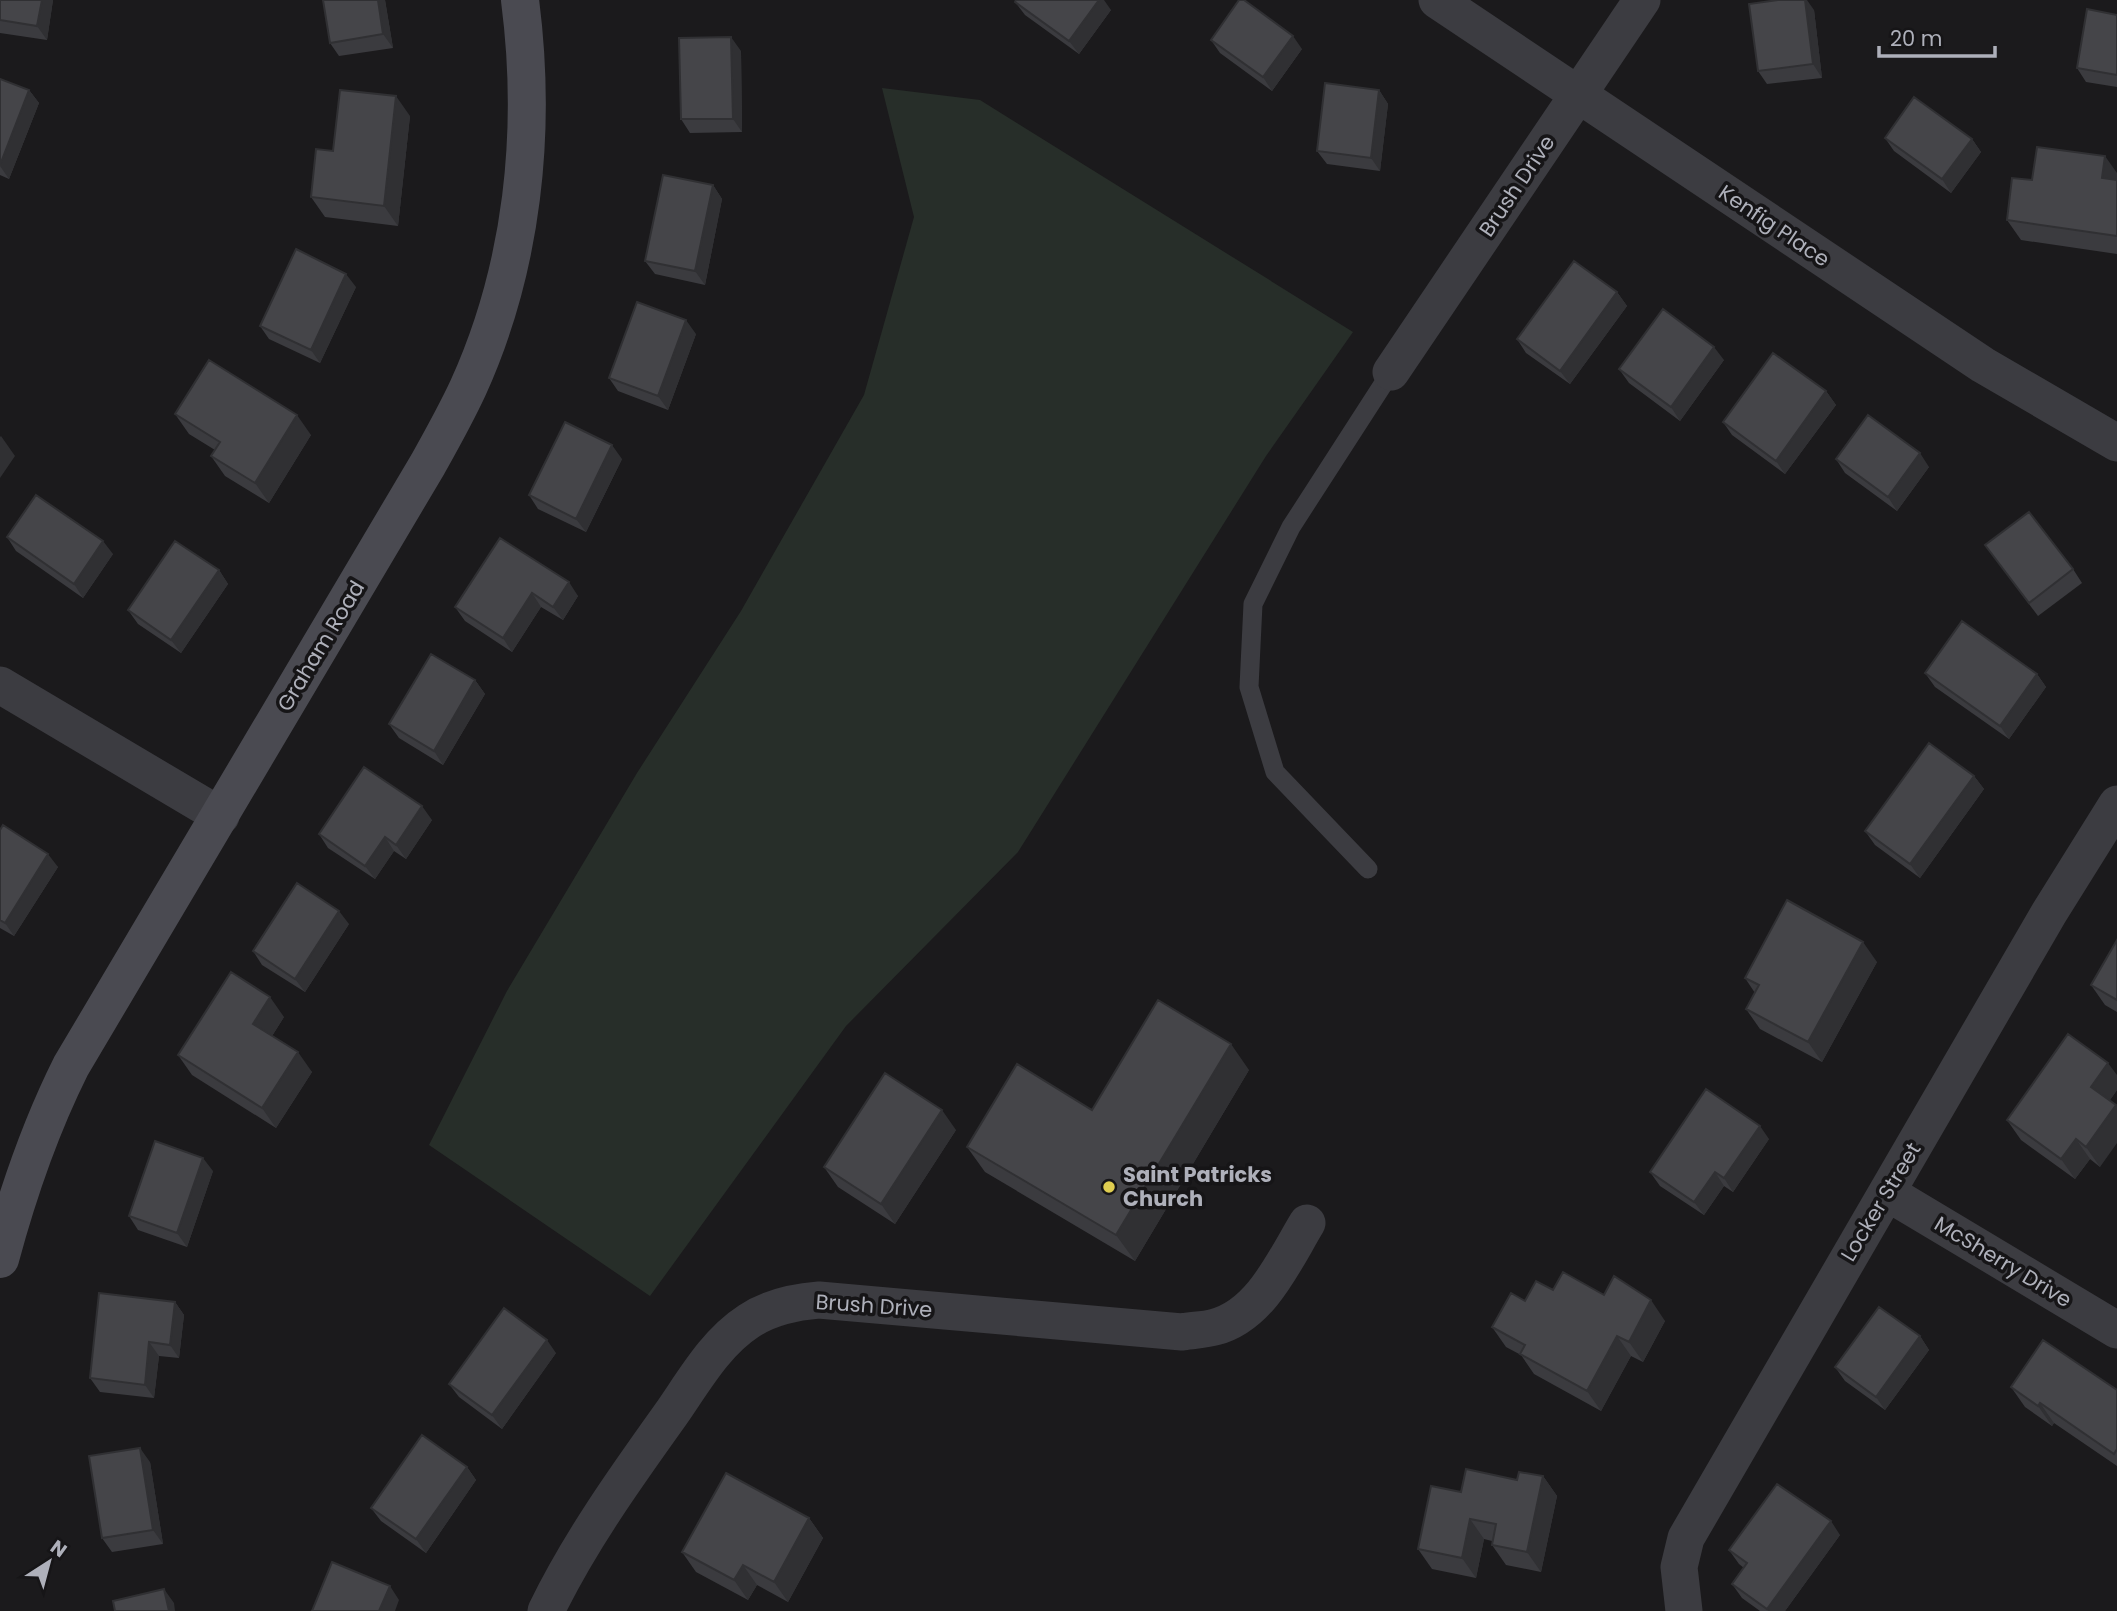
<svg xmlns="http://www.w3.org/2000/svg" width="2117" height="1611" font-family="Poppins,sans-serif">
  <rect width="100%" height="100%" fill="#1b1a1c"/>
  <path fill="#272e29" d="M882 88 980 100 1353 332 1266 456 1018 852 846 1026 650 1296 429 1145 507 991 637 773 741 611 864 395 914 217Z"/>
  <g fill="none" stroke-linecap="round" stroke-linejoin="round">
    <path stroke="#3c3c41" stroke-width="19" d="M1368 869 1275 772 1249 687 1253 604 1291 527 1391 372"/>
    <path stroke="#3c3c41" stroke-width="37" d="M1437 0 1983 365 2117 443
      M1391 372 1642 0
      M0 685 221 816
      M1888 1193 2117 1330
      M546 1611C580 1541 626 1477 671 1414 694 1381 715 1343 749 1321 770 1307 794 1302 819 1300L1182 1332C1193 1330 1204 1330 1215 1327 1261 1315 1284 1261 1307 1223
      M1684 1611 1679 1567 1686 1538 2049 913 2117 804"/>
    <path stroke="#4a4a51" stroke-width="38" d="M0 1259C18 1192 40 1128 71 1066L428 464C442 439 456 414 468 388 523 267 537 131 520 0"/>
  </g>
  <path fill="#3b3b3f" d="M0 0H53L47 40 0 33Z
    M385 0 393 48 339 56 330 43Z
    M1015 2 1111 10 1079 54 1025 15Z
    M1814 10 1822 78 1767 84 1758 71Z
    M2117 15V87L2086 82 2077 68Z
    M1211 40 1302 49 1272 91 1220 53Z
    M741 51 742 132 690 133 681 119Z
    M0 79 29 90 39 103 9 179 0 175Z
    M1379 90 1388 104 1380 171 1327 164 1317 151Z
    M410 116 398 226 325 217 311 197 333 151Z
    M1885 138 1972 139 1981 152 1951 193 1894 151Z
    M2117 173V254L2021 240 2007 220 2032 180Z
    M713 185 722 199 705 285 655 274 645 261Z
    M356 287 320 363 269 339 260 326Z
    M1617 292 1627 306 1570 384 1526 353 1517 339Z
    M696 334 668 410 618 391 609 378Z
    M1724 360 1680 421 1629 383 1619 369Z
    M1826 391 1836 405 1785 474 1732 435 1723 422Z
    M175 414 311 435 269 503 225 476 211 456 215 450 189 434Z
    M622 459 586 532 538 509 529 495Z
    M1836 459 1929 467 1897 511 1845 473Z
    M7 537 113 554 83 598 16 551Z
    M500 538 578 596 563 620 541 607 512 652 465 621 455 607Z
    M1985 545 2073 569 2082 583 2038 616Z
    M219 570 228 584 181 653 138 624 128 610Z
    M1925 673 2037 674 2046 687 2009 739 1935 687Z
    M475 680 485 694 443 765 399 738 389 724Z
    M1974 776 1984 789 1920 878 1875 845 1865 831Z
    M432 820 406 859 394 851 375 879 328 848 319 834Z
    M0 830 58 867 14 936 0 928Z
    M349 924 305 992 262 965 253 951Z
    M2117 940V1012L2105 1005 2091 985Z
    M1877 962 1822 1062 1760 1029 1746 1009 1755 993 1745 978Z
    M284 1017 272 1036 312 1072 276 1128 192 1075 178 1055Z
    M1249 1070 1135 1261 985 1172 967 1147 1092 1110Z
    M2117 1090 2110 1100 2100 1167 2090 1159 2075 1179 2021 1140 2007 1120Z
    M956 1130 895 1224 838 1187 824 1167Z
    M1769 1139 1733 1192 1724 1186 1704 1215 1660 1186 1650 1172Z
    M213 1171 187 1247 138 1230 129 1216Z
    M1553 1290 1604 1295 1665 1321 1643 1362 1631 1356 1601 1411 1534 1374 1521 1355 1506 1347 1492 1327 1525 1301Z
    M175 1302 184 1315 179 1358 159 1356 154 1398 100 1392 90 1378Z
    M1920 1336 1929 1350 1885 1410 1845 1381 1835 1367Z
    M556 1353 502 1429 459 1397 449 1384Z
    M2011 1387 2117 1390V1466L2054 1423 2052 1426 2025 1407Z
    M150 1462 163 1544 112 1552 102 1538Z
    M467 1467 476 1480 426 1553 381 1521 371 1508Z
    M1543 1476 1557 1496 1541 1572 1506 1565 1492 1545V1541L1484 1539 1476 1578 1432 1569 1418 1549 1461 1492 1517 1480Z
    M809 1518 823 1538 788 1602 757 1585 748 1600 696 1572 682 1552Z
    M1840 1535 1785 1611H1760L1742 1598 1732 1584 1744 1568 1739 1564 1729 1550Z"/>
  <path fill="#303033" d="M42 0H53L47 40 37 26Z
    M378 0H385L393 48 383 34Z
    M1099 0H1104L1111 10 1079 54 1069 41Z
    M1805 0H1807L1814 10 1822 78 1813 64Z
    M1293 36 1302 49 1272 91 1263 77Z
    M731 37 741 51 742 132 733 119Z
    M29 90 39 103 9 179 0 166Z
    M1379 90 1388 104 1380 171 1371 158Z
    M396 96 410 116 398 226 384 206Z
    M1972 139 1981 152 1951 193 1942 179Z
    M2105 156 2117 173V193L2102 178Z
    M713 185 722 199 705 285 695 271Z
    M346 274 356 287 320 363 311 350Z
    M1617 292 1627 306 1570 384 1560 371Z
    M686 320 696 334 668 410 658 396Z
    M1714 347 1724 360 1680 421 1671 407Z
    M1826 391 1836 405 1785 474 1776 461Z
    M297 415 311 435 269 503 255 483Z
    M1 436 15 456 0 478V437Z
    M612 445 622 459 586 532 576 519Z
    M1920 453 1929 467 1897 511 1888 497Z
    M103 541 113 554 83 598 74 584Z
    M219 570 228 584 181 653 171 640Z
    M569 582 578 596 563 620 553 607Z
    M532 593 541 607 512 652 503 638Z
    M2037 674 2046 687 2009 739 2000 726Z
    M475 680 485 694 443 765 434 751Z
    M1974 776 1984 789 1920 878 1910 864Z
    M422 806 432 820 406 859 396 845Z
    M385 837 394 851 375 879 365 866Z
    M48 854 58 867 14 936 5 923Z
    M339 911 349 924 305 992 295 979Z
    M1863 942 1877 962 1822 1062 1808 1042Z
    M270 997 284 1017 267 1044 253 1024Z
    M1231 1044 1249 1070 1135 1261 1116 1235Z
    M298 1052 312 1072 276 1128 262 1108Z
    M2108 1063 2117 1075V1090L2105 1107 2091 1087Z
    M2116 1105 2117 1106V1143L2100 1167 2086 1147Z
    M942 1110 956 1130 895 1224 881 1204Z
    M1760 1126 1769 1139 1733 1192 1724 1178Z
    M2076 1139 2090 1159 2075 1179 2061 1159Z
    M203 1158 213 1171 187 1247 177 1233Z
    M1715 1172 1724 1186 1704 1215 1694 1202Z
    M1651 1300 1665 1321 1643 1362 1629 1342Z
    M175 1302 184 1315 179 1358 170 1345Z
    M1617 1336 1631 1356 1601 1411 1587 1391Z
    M1920 1336 1929 1350 1885 1410 1876 1397Z
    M547 1340 556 1353 502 1429 492 1415Z
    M149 1342 159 1356 154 1398 145 1385Z
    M2040 1403 2054 1423 2052 1426 2038 1406Z
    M140 1448 150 1462 163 1544 153 1530Z
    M467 1467 476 1480 426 1553 416 1539Z
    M1543 1476 1557 1496 1541 1572 1527 1552Z
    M809 1518 823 1538 788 1602 774 1582Z
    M1470 1519 1484 1539 1476 1578 1462 1558Z
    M1831 1521 1840 1535 1785 1611H1768L1767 1609Z
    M743 1565 757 1585 748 1600 734 1580Z
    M390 1586 399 1600 395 1611H379Z
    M164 1589 174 1603 175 1611H169Z"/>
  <path fill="#454549" stroke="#303033" stroke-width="2" d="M0 0H42L37 26 0 20Z
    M323 0H378L383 34 330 43Z
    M1016 0H1099L1069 41 1015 2Z
    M1239 0H1244L1293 36 1263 77 1211 40Z
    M1778 0H1805L1813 64 1758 71 1749 4Z
    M2087 9 2117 15V75L2077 68Z
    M731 37 733 119H681L679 38Z
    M0 79 29 90 0 165Z
    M1325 83 1379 90 1371 158 1317 151Z
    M340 90 396 96 384 206 311 197 316 149 333 151Z
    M1914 97 1972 139 1942 179 1885 138Z
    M2037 147 2105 156 2102 178 2117 180V236L2007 220 2012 178 2032 180Z
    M663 175 713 185 695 271 645 261Z
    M296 249 346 274 311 350 260 326Z
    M1574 261 1617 292 1560 371 1517 339Z
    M637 302 686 320 658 396 609 378Z
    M1663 309 1714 347 1671 407 1619 369Z
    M1773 353 1826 391 1776 461 1723 422Z
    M209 360 297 415 255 483 211 456 220 442 175 414Z
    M1868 415 1920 453 1888 497 1836 459Z
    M565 422 612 445 576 519 529 495Z
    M36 495 103 541 74 584 7 537Z
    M2029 512 2073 569 2029 603 1985 545Z
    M500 538 569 582 553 607 532 593 503 638 455 607Z
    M175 541 219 570 171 640 128 610Z
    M1962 621 2037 674 2000 726 1925 673Z
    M431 654 475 680 434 751 389 724Z
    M1929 743 1974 776 1910 864 1865 831Z
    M364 767 422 806 396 845 385 837 365 866 319 834Z
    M3 825 48 854 5 923 0 920V830Z
    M297 883 339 911 295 979 253 951Z
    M1787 900 1863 942 1808 1042 1746 1009 1759 985 1745 978Z
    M2117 940V1000L2091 985Z
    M231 972 270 997 253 1024 298 1052 262 1108 178 1055Z
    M1158 1000 1231 1044 1116 1235 967 1147 1017 1064 1092 1110Z
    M2068 1034 2108 1063 2091 1087 2116 1105 2086 1147 2076 1139 2061 1159 2007 1120Z
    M885 1073 942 1110 881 1204 824 1167Z
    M1706 1089 1760 1126 1724 1178 1715 1172 1694 1202 1650 1172Z
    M155 1141 203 1158 177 1233 129 1216Z
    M1563 1272 1604 1295 1614 1276 1651 1300 1629 1342 1617 1336 1587 1391 1520 1354 1525 1345 1492 1327 1511 1293 1525 1301 1536 1281 1553 1290Z
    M99 1293 175 1302 170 1345 149 1342 145 1385 90 1378Z
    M1879 1307 1920 1336 1876 1397 1835 1367Z
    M504 1308 547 1340 492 1415 449 1384Z
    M2043 1340 2117 1390V1449L2114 1454 2040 1403 2038 1406 2011 1387Z
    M422 1435 467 1467 416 1539 371 1508Z
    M140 1448 153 1530 102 1538 89 1456Z
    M1466 1469 1517 1480 1519 1472 1543 1476 1527 1552 1492 1545 1496 1524 1470 1519 1462 1558 1418 1549 1431 1486 1461 1492Z
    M726 1473 809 1518 774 1582 743 1565 734 1580 682 1552Z
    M1777 1484 1831 1521 1767 1609 1732 1584 1747 1563 1729 1550Z
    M332 1562 390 1586 379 1611H312Z
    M164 1589 169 1611H115L113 1601Z"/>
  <circle fill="#dfcd50" stroke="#161517" stroke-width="2.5" cx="1109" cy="1187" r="7"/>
  <g text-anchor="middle" stroke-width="7" stroke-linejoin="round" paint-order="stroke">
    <g font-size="21" fill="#aeb0ba" stroke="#161517">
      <text transform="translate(1517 186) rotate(-56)" y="7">Brush Drive</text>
      <text transform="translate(1774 226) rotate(34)" y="7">Kenfig Place</text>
      <text transform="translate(321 646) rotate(-59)" y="7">Graham Road</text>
      <text transform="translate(1881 1202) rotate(-59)" y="7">Locker Street</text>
      <text transform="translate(2003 1262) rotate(31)" y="7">McSherry Drive</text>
      <text transform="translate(874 1306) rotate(4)" y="7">Brush Drive</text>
    </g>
    <g font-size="21" font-weight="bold" fill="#aeb0ba" stroke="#161517" text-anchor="start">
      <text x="1123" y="1182">Saint Patricks<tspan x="1123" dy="24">Church</tspan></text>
    </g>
  </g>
  <g transform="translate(49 1562) rotate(36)" stroke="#161517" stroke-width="5" paint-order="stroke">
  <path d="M0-5L12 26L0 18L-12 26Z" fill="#aeb0ba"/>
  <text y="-10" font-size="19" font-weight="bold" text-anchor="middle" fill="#aeb0ba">N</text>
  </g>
  <path d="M1879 46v10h116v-10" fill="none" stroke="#aeb0ba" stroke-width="3.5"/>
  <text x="1890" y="46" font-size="21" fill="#aeb0ba" stroke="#161517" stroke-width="5" paint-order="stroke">20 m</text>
</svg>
